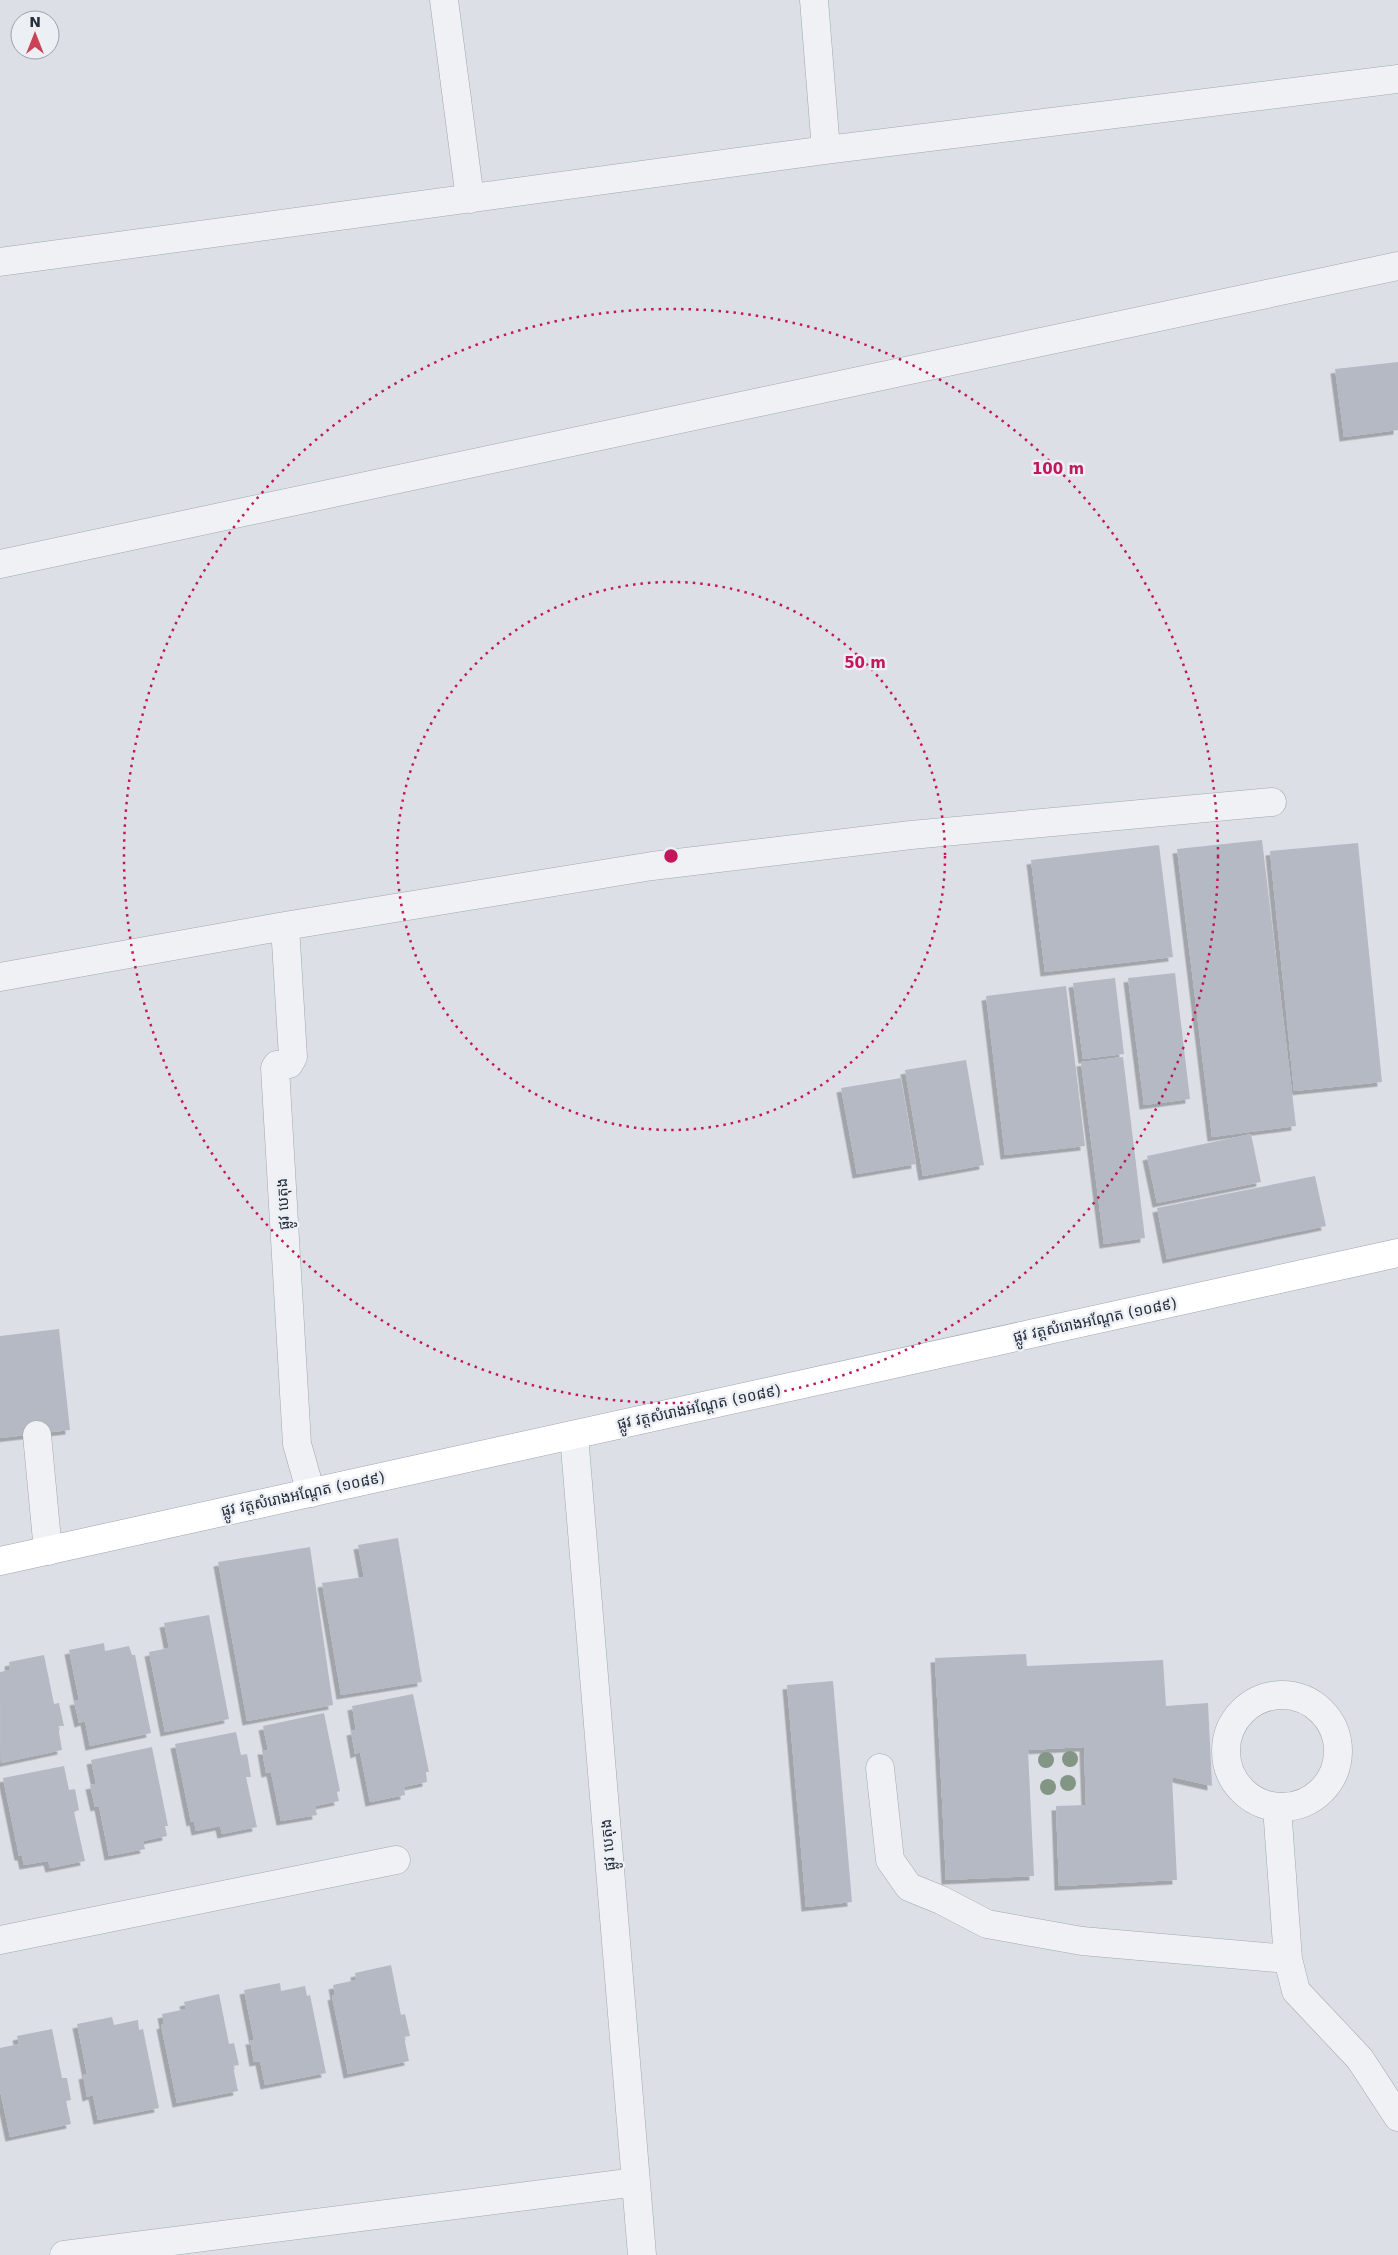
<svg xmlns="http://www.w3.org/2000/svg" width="1398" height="2255" font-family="'DejaVu Sans','Noto Sans Khmer',sans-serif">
  <defs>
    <filter id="shadow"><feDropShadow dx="-4.5" dy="4.5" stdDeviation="0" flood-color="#0004"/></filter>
  </defs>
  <rect width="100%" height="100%" fill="#dce0e6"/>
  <path fill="#b4b9c3" filter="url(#shadow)" d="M1398 362V430L1344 437 1335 369Z
    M1262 840 1296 1126 1212 1137 1177 849Z
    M1358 843 1382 1082 1294 1091 1270 851Z
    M1159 845 1173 957 1045 972 1031 860Z
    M1175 973 1190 1099 1144 1105 1128 978Z
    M1115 978 1124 1054 1083 1059 1073 983Z
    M1066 986 1085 1146 1005 1155 986 996Z
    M1123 1057 1145 1238 1104 1244 1081 1062Z
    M966 1060 984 1165 923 1176 905 1070Z
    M901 1078 916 1164 857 1174 841 1088Z
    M1251 1134 1261 1182 1157 1203 1147 1156Z
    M1315 1176 1326 1226 1167 1259 1157 1208Z
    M59 1329 70 1430 0 1438V1336Z
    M398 1538 422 1682 341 1695 322 1583 364 1577 358 1545Z
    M310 1547 333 1705 247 1721 218 1562Z
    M209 1615 229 1719 165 1732 149 1652 169 1648 164 1623Z
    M104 1643 105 1651 129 1646 132 1655H135L151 1733 90 1746 85 1721 79 1723 74 1701 79 1700 69 1650Z
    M1026 1654 1027 1666 1163 1660 1166 1706 1208 1703 1212 1786 1172 1777 1177 1880 1059 1886 1056 1806 1086 1805 1084 1747 1028 1750 1034 1876 946 1880 935 1658Z
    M44 1655 54 1704 59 1703 64 1726H58L62 1750 1 1763 0 1672 10 1670 9 1662Z
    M833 1681 852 1902 806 1907 787 1685Z
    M413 1694 429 1772H426L427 1782 404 1787 405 1795 370 1802 360 1752 355 1754 351 1731 356 1730 352 1706Z
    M324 1713 340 1791 337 1792 339 1801 315 1806 317 1815 281 1821 271 1772 266 1773 262 1750H268L263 1726Z
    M236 1732 241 1755 247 1754 251 1777H246L257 1827 222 1834 220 1826 196 1831 194 1821 191 1822 175 1744Z
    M152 1747 168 1826H165L167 1836 143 1841 145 1849 109 1856 99 1806 95 1807 90 1785 96 1784 91 1760Z
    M64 1766 69 1790 75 1789 79 1810 74 1812 85 1861 50 1868 48 1861 24 1865 22 1856H19L3 1778Z
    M391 1965 401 2015 405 2014 410 2036 404 2037 409 2061 348 2074 332 1996 335 1995 333 1985 356 1980 355 1973Z
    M280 1983 281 1991 305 1986 307 1996 310 1995 326 2073 265 2085 260 2061 254 2062 250 2040H254L244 1990Z
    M219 1994 229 2044 234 2043 239 2065 233 2066 238 2091 177 2103 161 2025 164 2024 162 2014 186 2009 184 2002Z
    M112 2017 114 2025 138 2020 139 2030 143 2029 159 2108 98 2120 93 2095 87 2097 83 2075 87 2074 77 2024Z
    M52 2029 62 2078H67L71 2100 66 2101 71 2124 10 2137 0 2090V2048L19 2044 17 2036Z"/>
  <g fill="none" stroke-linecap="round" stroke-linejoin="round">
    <g stroke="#a2a7b0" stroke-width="29">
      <path id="minor" d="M444 0 470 199
        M814 0 826 150
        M0 262 826 150 1398 79
        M0 564 1398 266
        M285 926 293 1057 289 1064 277 1065 275 1068 297 1444 311 1493
        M0 977 285 926 652 866 911 835 1272 802
        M37 1435 48 1551
        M574 1435 642 2255
        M1226 1751a56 56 0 1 1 112 0a56 56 0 1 1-112 0Z
        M880 1768 890 1860 909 1887 941 1900 987 1924 1082 1941 1288 1959
        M1277 1807 1288 1959 1296 1991 1360 2059 1398 2117
        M0 1940 396 1860
        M64 2255 636 2182"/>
    </g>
    <g stroke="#9ca5b2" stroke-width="29">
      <path id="major" d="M0 1561 1398 1253"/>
    </g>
    <use href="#minor" stroke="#eff1f5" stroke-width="28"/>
    <use href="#major" stroke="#fff" stroke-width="28"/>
  </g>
  <g fill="#839584">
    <circle cx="1070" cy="1759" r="8"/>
    <circle cx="1046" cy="1760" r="8"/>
    <circle cx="1068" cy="1783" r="8"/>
    <circle cx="1048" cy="1787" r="8"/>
  </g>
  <g fill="none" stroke="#c2185b" stroke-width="2.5" stroke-dasharray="2.5 5">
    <circle cx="671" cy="856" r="274"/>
    <circle cx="671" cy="856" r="547"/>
  </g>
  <g text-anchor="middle" stroke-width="5" stroke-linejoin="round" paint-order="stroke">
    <g font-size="15" fill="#262e3c" stroke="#eceff4">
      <text transform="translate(283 1204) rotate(-93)" y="5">ផ្លូវ បេតុង</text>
      <text transform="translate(1095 1320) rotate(-12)" y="5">ផ្លូវ វត្តសំរោងអណ្ដែត (១០៨៩)</text>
      <text transform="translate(699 1407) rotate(-12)" y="5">ផ្លូវ វត្តសំរោងអណ្ដែត (១០៨៩)</text>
      <text transform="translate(303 1494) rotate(-12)" y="5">ផ្លូវ វត្តសំរោងអណ្ដែត (១០៨៩)</text>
      <text transform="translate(608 1845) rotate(-95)" y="5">ផ្លូវ បេតុង</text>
    </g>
  </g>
  <circle cx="671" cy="856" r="8" fill="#c2185b" stroke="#eceff4" stroke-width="2.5"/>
  <g font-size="15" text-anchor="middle" font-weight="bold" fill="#c2185b" stroke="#eceff4" stroke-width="5" stroke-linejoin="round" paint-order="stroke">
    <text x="1058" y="474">100 m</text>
    <text x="865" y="668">50 m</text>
  </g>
  <g transform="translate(35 35)"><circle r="24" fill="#eceff4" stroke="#9da2aa"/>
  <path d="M0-4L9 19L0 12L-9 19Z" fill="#cb4256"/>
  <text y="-8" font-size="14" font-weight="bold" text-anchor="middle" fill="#262e3c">N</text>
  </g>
</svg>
